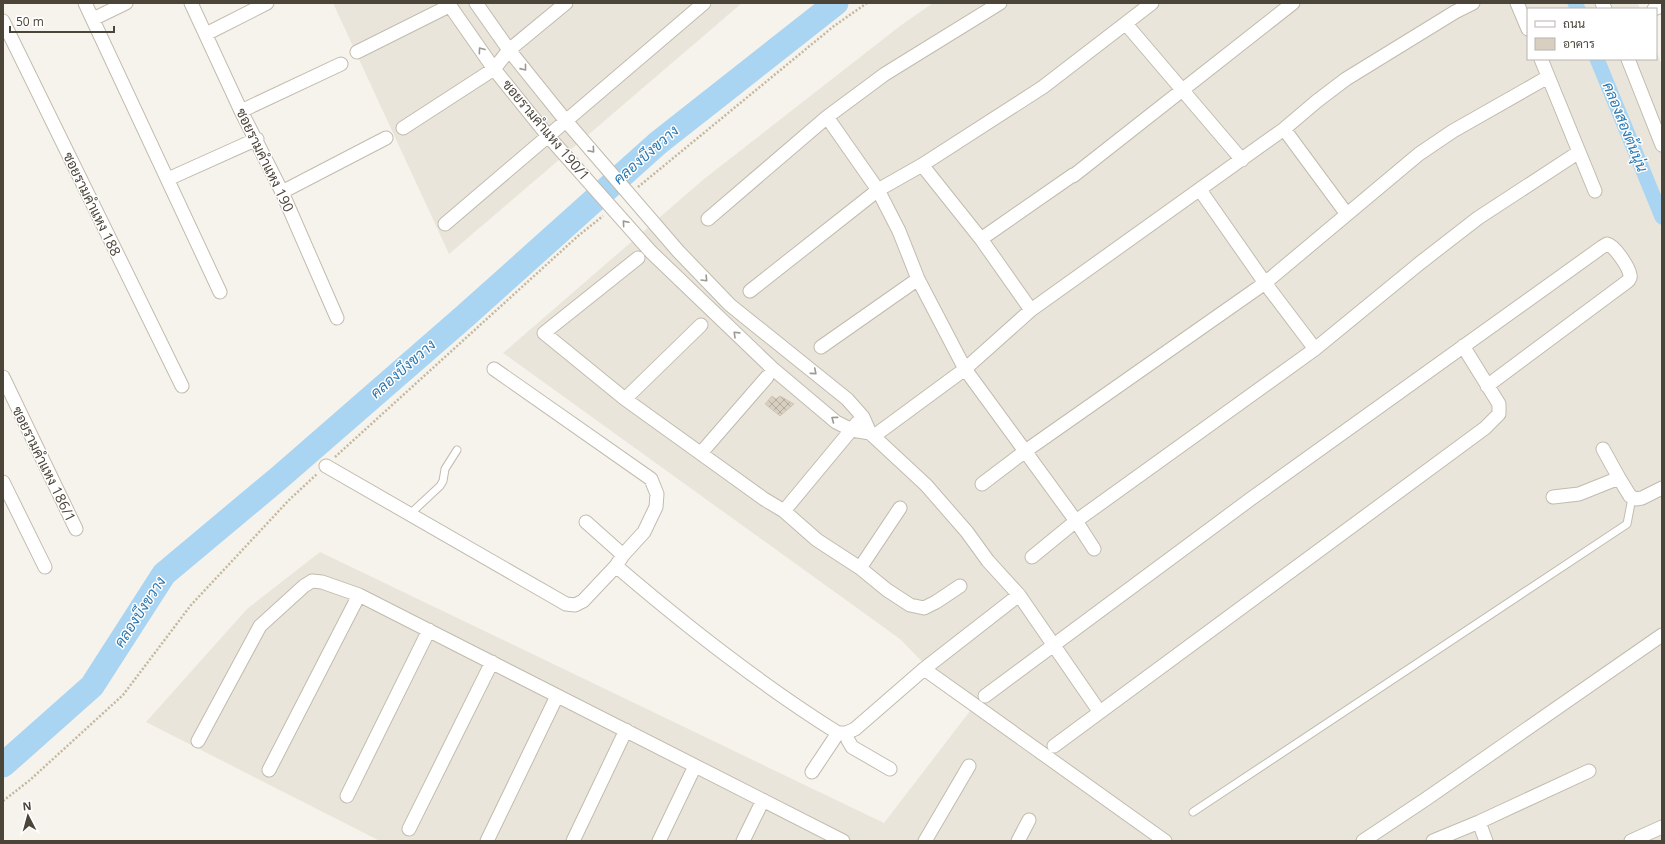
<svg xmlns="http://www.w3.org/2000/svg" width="1665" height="844" font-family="'Open Sans',Sarabun,sans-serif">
  <defs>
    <pattern id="building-cross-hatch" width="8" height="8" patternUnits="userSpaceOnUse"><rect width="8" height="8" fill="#d8cfc1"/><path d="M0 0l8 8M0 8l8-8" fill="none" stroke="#b1aa9e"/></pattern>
  </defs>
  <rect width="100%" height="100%" fill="#f6f3ec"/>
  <path fill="#eae5da" d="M333 3H742L449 254Z
    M933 3H1638L1640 9H1528V59H1656V50L1662 66V841H380L146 722 247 609 320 552 884 823 970 711 900 639 503 353 704 179 900 26Z"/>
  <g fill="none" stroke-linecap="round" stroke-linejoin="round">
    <path stroke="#a9d4f2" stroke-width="15" d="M1575 3 1578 9
      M1597 59 1662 217"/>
    <path stroke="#a9d4f2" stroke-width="25" d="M3 765 92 686 164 574 280 477 465 316 658 143 836 3"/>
  </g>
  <path fill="url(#building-cross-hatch)" stroke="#d3c7b4" d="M772 396 776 399 780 396 794 404 780 416 765 404Z"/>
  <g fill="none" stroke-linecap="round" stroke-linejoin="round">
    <g stroke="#c2bbae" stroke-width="9">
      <path id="lane" d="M410 514 440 486 443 481 445 469 457 450
        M1193 812 1627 524 1632 498"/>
    </g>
    <g stroke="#c2bbae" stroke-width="15">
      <path id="street" d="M85 3 220 292
        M191 3 241 111 282 192 337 318
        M448 3 494 69 548 136 651 252 772 368 836 422 852 430 870 433
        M476 3 509 50 566 121 678 251 730 305 847 399 863 417 870 433 926 485 967 532 988 561 1019 595 1099 711
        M1517 3 1528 29
        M1602 3 1605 9
        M1654 9 1662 6
        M93 19 126 3
        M3 21 182 386
        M1126 24 1242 160
        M206 34 267 3
        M357 52 449 6
        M1541 59 1595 191
        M1628 59 1662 145
        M241 111 341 64
        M827 117 878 190 899 231 918 279 965 369 1076 521 1032 557
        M403 128 494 69 509 50 566 3
        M1284 129 1346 213
        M922 165 981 239 1031 310
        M1073 176 1293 3
        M168 179 257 139
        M1200 190 1265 283 1315 349
        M282 192 386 138
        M708 219 827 117 885 74 1000 3
        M445 224 704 3
        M981 239 1073 175
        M638 258 544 333 625 399 764 499 784 511 817 540 860 568 887 590 910 605 924 608 936 602 960 586
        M750 291 878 190 922 165 1043 87 1152 3
        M821 347 918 279
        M3 377 76 529
        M625 399 701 325
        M874 436 965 369 1031 310 1284 129 1317 101 1346 79 1455 12 1473 3
        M1603 449 1619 478
        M701 453 767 377
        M326 466 566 604 575 605 583 601 616 566 623 555 644 532 656 507 657 494 651 479 494 369
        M3 482 45 567
        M982 484 1024 452 1265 283 1419 154 1453 131 1548 77
        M1553 497 1579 494 1619 478 1630 496 1636 499 1642 498 1662 488
        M784 511 857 423
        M586 522 623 555
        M1094 549 1076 521 1315 349 1420 263 1478 218 1579 152
        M616 566C686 626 760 684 838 733H846L855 729 924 669 1019 595
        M860 568 900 508
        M924 669 1165 841
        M985 696 1252 498 1602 247 1607 244C1614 245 1629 267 1630 275 1631 278 1630 278 1628 281L1487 386
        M846 733 848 740 852 747 890 769
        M198 741 260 626 304 586 312 581 322 582 359 595 843 841
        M1054 746 1485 428 1499 414V404L1463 346
        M269 770 359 595
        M812 772 838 733
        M347 796 429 630
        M1479 822 1486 841
        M409 829 492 662
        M487 841 557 696
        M573 841 626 730
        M659 841 695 766
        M743 841 763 800
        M925 841 969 766
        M1018 841 1029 820
        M1363 841 1426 799 1662 635
        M1433 841 1479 822 1589 771
        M1631 841 1662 827"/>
    </g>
    <path stroke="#c4b79f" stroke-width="2.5" stroke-dasharray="2 2" stroke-linecap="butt" d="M638 187 834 26 867 3
      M335 457 578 236 603 216
      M3 801 30 780 123 695 191 605 289 500 317 474"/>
    <use href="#lane" stroke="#fff" stroke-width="7"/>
    <use href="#street" stroke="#fff" stroke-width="13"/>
  </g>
  <defs><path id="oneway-chevron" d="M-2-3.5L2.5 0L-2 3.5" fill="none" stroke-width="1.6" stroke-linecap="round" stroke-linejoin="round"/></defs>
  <g stroke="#9c9892">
    <use href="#oneway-chevron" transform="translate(481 50) rotate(-126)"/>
    <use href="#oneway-chevron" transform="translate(524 68) rotate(51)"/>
    <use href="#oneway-chevron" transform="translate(592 150) rotate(49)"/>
    <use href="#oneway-chevron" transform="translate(625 223) rotate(-131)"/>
    <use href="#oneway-chevron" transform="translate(705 279) rotate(46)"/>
    <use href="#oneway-chevron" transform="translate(736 334) rotate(-136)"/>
    <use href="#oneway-chevron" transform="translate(814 372) rotate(40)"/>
    <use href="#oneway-chevron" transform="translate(834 419) rotate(-143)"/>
  </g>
  <g text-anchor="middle" stroke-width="3" stroke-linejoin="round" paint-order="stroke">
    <g font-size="14" fill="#4b4439" stroke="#fff">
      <text transform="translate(546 130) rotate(50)" y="5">ซอยรามคำแหง 190/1</text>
      <text transform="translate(265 160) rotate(64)" y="5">ซอยรามคำแหง 190</text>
      <text transform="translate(92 204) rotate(64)" y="5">ซอยรามคำแหง 188</text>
      <text transform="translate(44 464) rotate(64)" y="5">ซอยรามคำแหง 186/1</text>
    </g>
    <g font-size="15" font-style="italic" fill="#2e7ab2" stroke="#fff">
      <text transform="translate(1625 127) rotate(68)" y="5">คลองสองต้นนุ่น</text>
      <text transform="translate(646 155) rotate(-41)" y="5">คลองบึงขวาง</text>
      <text transform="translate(403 369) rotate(-41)" y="5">คลองบึงขวาง</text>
      <text transform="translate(140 612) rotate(-57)" y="5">คลองบึงขวาง</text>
    </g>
  </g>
  <rect width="1665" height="844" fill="none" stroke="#4b4439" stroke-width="8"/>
  <rect x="1527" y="8" width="130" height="52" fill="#ffffff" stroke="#b7b4b0"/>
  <rect x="1535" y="21" width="20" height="6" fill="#ffffff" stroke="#b7b4b0"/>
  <text x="1563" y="28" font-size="12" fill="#4b4439">ถนน</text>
  <rect x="1535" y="38" width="20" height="12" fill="#d8cfc1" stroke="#b7b4b0"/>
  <text x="1563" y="48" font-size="12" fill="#4b4439">อาคาร</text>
  <g transform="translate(28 816) rotate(354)" stroke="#ffffff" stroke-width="3" paint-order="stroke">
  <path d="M0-3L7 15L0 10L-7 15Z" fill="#4b4439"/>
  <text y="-6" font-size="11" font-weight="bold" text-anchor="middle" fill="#4b4439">N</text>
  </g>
  <path d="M10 26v6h104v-6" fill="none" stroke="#4b4439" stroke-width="2"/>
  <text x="16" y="26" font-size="12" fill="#4b4439" stroke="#ffffff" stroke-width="3" paint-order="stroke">50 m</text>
</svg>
